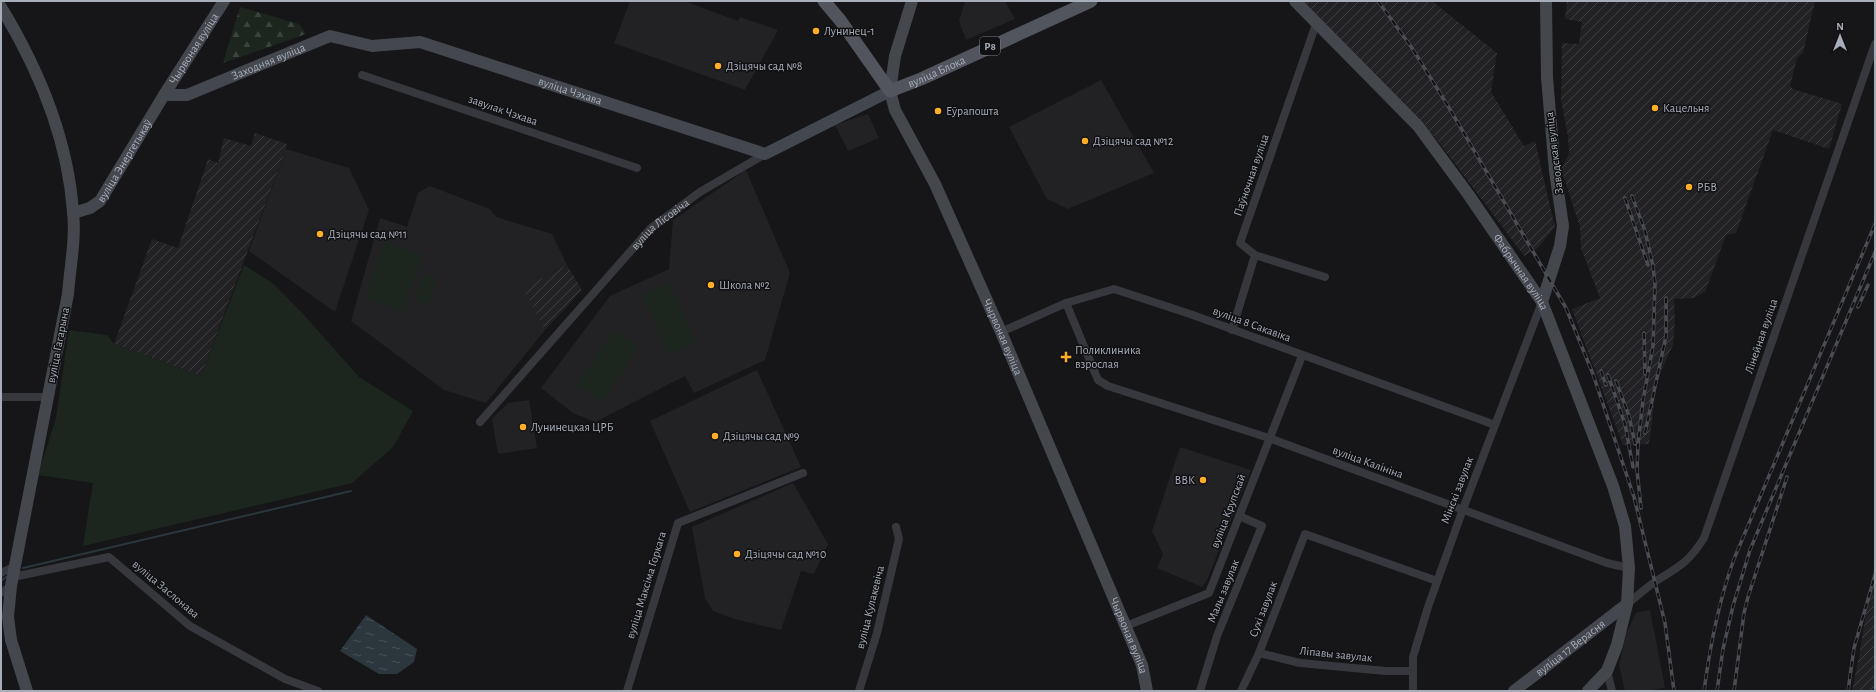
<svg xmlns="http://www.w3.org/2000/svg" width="1876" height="692" font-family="'Alegreya Sans',sans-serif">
  <defs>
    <pattern id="industrial-furrows" width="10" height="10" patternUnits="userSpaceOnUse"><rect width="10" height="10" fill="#222225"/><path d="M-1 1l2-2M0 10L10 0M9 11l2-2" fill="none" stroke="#3f3f43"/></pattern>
    <pattern id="forest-firs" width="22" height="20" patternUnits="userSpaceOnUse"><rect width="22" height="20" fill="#1d261e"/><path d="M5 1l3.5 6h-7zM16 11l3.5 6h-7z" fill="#3b433d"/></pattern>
    <pattern id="water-ripples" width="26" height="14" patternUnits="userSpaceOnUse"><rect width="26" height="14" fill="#2b363d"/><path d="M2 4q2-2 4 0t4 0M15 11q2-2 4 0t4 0" fill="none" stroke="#475057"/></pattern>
  </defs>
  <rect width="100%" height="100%" fill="#161618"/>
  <path fill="#222225" d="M630 1H684L738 21 740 17 778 30 745 90 614 43Z
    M965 1H1005L1015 19 966 40 959 21Z
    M1101 80 1154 173 1068 209 1047 199 1009 127Z
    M868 114 879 138 848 151 835 125Z
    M286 149 349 168 369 210 335 312 249 251Z
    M746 170 790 273 765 360 694 393 685 376 595 422 573 413 541 388 610 296 669 269 673 220Z
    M430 186 490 209 496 217 552 234 567 265 524 288 545 330 486 403 444 390 351 321 380 218 407 227 418 193Z
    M757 370 801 467 690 512 650 421Z
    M529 400 537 448 498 454 492 419 508 403Z
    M1180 447 1251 470 1207 580 1202 587 1157 568 1163 554 1152 531Z
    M793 483 828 544 814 574 801 571 781 630 738 620 713 611 705 598 692 527Z
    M1650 610 1665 688 1645 691H1625L1619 665 1626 634 1636 613Z"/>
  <path fill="url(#industrial-furrows)" d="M1304 1H1432L1497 53 1491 92 1524 146 1535 141 1555 227 1537 249 1524 256 1438 141Z
    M1567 1H1815L1803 53 1797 58 1790 86 1793 89 1842 104 1829 149 1773 130 1736 233 1726 235 1705 292 1694 298 1674 299 1675 322 1673 345 1661 371 1656 388 1649 444 1623 445 1572 309 1600 298 1581 248 1580 227 1561 169 1569 154 1568 137 1561 100 1562 43 1579 44 1582 22 1565 19Z
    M255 133 287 144 286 149 201 376 114 344 152 239 178 248 208 159 218 163 224 138 251 146Z
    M567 265 582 290 545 330 523 288Z
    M1875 559V691H1852L1859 656Z"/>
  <path fill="url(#forest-firs)" d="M240 7 299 24 306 34 223 63Z"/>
  <path fill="#1d261e" d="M384 242 423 255 403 311 365 299Z
    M244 265 274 284 304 315 359 377 413 411 393 447 352 483 83 546 93 483 38 475 56 418 69 330 107 335 114 344 201 376Z
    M424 273 437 278 428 305 415 301Z
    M670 283 696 343 668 354 642 295Z
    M613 331 638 348 603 402 577 385Z"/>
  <path fill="url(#water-ripples)" d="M366 615 417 649 414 662 397 674H379L340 651Z"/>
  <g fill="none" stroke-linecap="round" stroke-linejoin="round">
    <path stroke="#2b363d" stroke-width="2" d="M23 568 351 491
      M1 581 6 577"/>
    <g stroke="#36383d" stroke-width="8">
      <path d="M362 75 637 168"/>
      <path d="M1255 255 1325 277"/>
      <path d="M1066 303 1098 380 1108 386 1269 438 1607 563 1629 568"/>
      <path d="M1232 330 1255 255 1240 243 1316 24"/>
      <path d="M1001 332 1066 303 1114 289 1190 314 1495 425"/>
      <path d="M1 397H48"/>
      <path id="s1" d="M480 422 651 228 700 192 765 154"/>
      <path d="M1 573 15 566"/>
      <path d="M13 577 109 557 190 626 285 679 318 691"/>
      <path d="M1 593 11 586"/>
      <path d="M1627 604C1636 597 1646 588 1656 581 1679 567 1689 562 1704 538L1875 44"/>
      <path d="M1126 626 1209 593 1302 356"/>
      <path d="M1259 653 1300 663 1386 671H1412"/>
      <path d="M1607 671 1612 691"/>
      <path d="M627 691 678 523 803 473"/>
      <path d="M859 691 877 633 899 539 896 527"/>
      <path d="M1200 691 1217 636 1262 526 1239 516"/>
      <path d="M1241 691 1259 653 1305 534 1437 581"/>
      <path d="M1413 691V657L1428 607 1463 509 1542 302"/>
    </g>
    <g stroke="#44474e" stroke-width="12">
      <path id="s2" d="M912 1 895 56 890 91 895 110 935 184 1001 332 1142 665 1147 691"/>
      <path id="s3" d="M1295 1 1418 126 1468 194 1542 302 1613 486 1625 526 1629 568 1627 604 1617 645 1607 671 1588 691"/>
      <path d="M1 7C38 68 68 140 73 212 76 239 70 267 68 294L11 586 8 617 11 640 27 691"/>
      <path id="s4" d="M164 95H187L330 36 372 46 420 42 765 154 890 91"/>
      <path id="s5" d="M73 213 90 208 100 201 164 95 224 1"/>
      <path d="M1542 302 1560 246 1563 226 1555 171 1547 78 1546 1"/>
      <path id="s6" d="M1514 691 1627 604"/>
    </g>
    <path stroke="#52555d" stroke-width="13" id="s7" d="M824 1 840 20 890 91 921 79 1091 1"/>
    <g stroke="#494c53" stroke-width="3.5">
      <path id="rail" d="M1378 1 1412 48 1448 106 1566 308 1593 374 1634 497 1665 623 1674 691
        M1632 196 1645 231 1653 266 1655 284 1653 346 1643 400 1638 444 1637 470 1641 508
        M1625 198 1648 265
        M1858 307 1868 285
        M1644 333 1645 374
        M1601 371 1606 385
        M1608 375 1625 424 1633 467
        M1616 381 1629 416 1635 444
        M1645 433 1666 336V298
        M1704 691C1710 646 1718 603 1734 559L1875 224
        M1717 691 1723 649 1733 606 1750 550 1875 252
        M1734 691 1744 613 1748 597 1787 477
        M1848 691 1854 648 1875 575"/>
    </g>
    <use href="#rail" stroke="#111113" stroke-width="2" stroke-dasharray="6" stroke-linecap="butt"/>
  </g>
  <g fill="#ffaf27" stroke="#111113" stroke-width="1.5">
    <circle cx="816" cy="31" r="4"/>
    <circle cx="718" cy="66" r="4"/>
    <circle cx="1655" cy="108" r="4"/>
    <circle cx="938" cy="111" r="4"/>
    <circle cx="1085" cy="141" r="4"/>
    <circle cx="1689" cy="187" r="4"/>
    <circle cx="320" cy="234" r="4"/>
    <circle cx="711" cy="285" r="4"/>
    <path d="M1064 351h4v4h4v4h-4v4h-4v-4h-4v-4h4z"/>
    <circle cx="523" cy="427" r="4"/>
    <circle cx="715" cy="436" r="4"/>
    <circle cx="1203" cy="480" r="4"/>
    <circle cx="737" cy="554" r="4"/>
  </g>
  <g text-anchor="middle" stroke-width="3" stroke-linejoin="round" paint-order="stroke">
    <rect fill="#111113" stroke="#7a7e87" stroke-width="1" x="980" y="37" width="20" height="18" rx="3"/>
    <g font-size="11" font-weight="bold" fill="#a7adb9">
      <text x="990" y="50">Р8</text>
    </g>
    <g font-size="12" fill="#a7adb9" stroke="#111113" text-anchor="start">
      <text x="824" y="35">Лунинец-1</text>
      <text x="726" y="70">Дзіцячы сад №8</text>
      <text x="1663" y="112">Кацельня</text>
      <text x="946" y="115">Еўрапошта</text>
      <text x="1093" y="145">Дзіцячы сад №12</text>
      <text x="1697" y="191">РБВ</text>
      <text x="328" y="238">Дзіцячы сад №11</text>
      <text x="719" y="289">Школа №2</text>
      <text x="1075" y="354">Поликлиника<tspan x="1075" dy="14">взрослая</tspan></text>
      <text x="531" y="431">Лунинецкая ЦРБ</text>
      <text x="723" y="440">Дзіцячы сад №9</text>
      <text x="1195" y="484" text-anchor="end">ВВК</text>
      <text x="745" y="558">Дзіцячы сад №10</text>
    </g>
    <g font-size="12" fill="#a7adb9" stroke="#111113">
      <text dy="4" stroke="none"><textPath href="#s5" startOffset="209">Чырвоная вуліца</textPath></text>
      <text dy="4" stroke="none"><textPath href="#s4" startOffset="111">Заходняя вуліца</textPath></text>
      <text dy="4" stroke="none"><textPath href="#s7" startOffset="162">вуліца Блока</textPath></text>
      <text dy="4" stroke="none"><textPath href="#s4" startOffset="427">вуліца Чэхава</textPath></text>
      <text transform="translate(503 110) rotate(19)" y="4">завулак Чэхава</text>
      <text transform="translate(1554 153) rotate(-97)" y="4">Заводская вуліца</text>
      <text dy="4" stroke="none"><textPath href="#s5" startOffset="77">вуліца Энергетыкаў</textPath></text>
      <text transform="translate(1251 175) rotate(-71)" y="4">Паўночная вуліца</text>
      <text dy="4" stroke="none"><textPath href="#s1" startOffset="268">вуліца Лісовіча</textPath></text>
      <text dy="4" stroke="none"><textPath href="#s3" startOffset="354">Фабрычная вуліца</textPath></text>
      <text transform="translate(1252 324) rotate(20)" y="4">вуліца 8 Сакавіка</text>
      <text transform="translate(1761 336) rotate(-71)" y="4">Лінейная вуліца</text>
      <text dy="4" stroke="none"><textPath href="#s2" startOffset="364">Чырвоная вуліца</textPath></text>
      <text transform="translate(58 345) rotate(-79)" y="4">вуліца Гагарына</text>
      <text transform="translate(1368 462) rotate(20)" y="4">вуліца Калініна</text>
      <text transform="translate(1457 490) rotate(-69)" y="4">Мінскі завулак</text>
      <text transform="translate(1228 511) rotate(-69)" y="4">вуліца Крупскай</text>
      <text transform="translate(646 585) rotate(-73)" y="4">вуліца Максіма Горкага</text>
      <text transform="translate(166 589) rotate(40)" y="4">вуліца Заслонава</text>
      <text transform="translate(1223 591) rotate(-68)" y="4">Малы завулак</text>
      <text transform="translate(870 607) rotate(-76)" y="4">вуліца Кулакевіча</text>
      <text transform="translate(1263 609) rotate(-69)" y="4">Сухі завулак</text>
      <text dy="4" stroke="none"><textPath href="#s2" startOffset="688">Чырвоная вуліца</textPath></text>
      <text dy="4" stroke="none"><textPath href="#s6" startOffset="71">вуліца 17 Верасня</textPath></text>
      <text transform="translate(1336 654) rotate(6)" y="4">Ліпавы завулак</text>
    </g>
  </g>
  <rect width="1876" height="692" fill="none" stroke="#a7adb9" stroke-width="4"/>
  <g transform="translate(1840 36)" stroke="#111113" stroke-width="3" paint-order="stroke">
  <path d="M0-3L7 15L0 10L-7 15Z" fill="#a7adb9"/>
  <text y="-6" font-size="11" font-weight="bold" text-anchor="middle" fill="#a7adb9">N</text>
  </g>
</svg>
